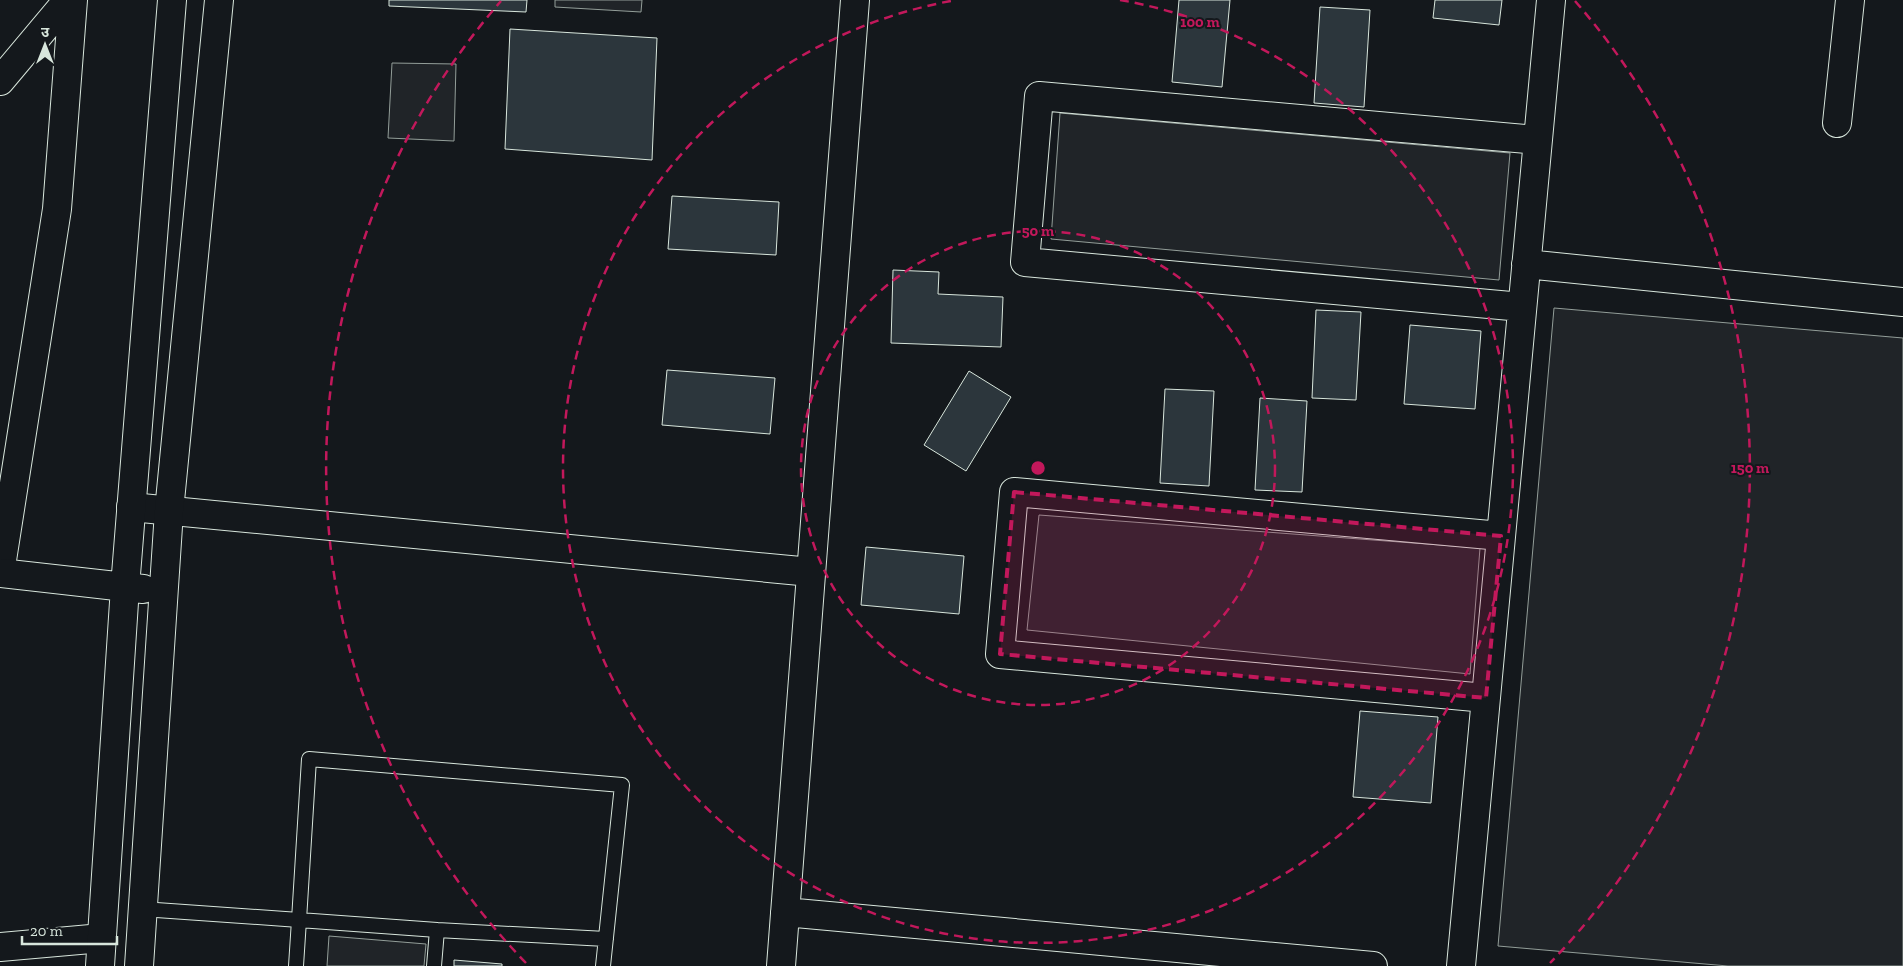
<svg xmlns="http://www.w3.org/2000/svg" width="1903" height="966" font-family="'Zilla Slab','Noto Sans Devanagari',serif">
  <rect width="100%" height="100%" fill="#14181c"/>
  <path fill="#202428" stroke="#939e99" d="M555 0H642L641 12 555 7Z
    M392 63 456 64 454 141 388 138Z
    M1060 113 1510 153 1499 280 1051 239Z
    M1554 308 1903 338V966H1728L1498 946Z
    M1039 515 1480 548 1470 674 1027 630Z
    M329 936 426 944 424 966H327Z"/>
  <path fill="#2c363c" stroke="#d8e6dc" d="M389 0H527L526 12 389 6Z
    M1179 0H1230L1222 87 1172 82Z
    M1435 0H1502L1499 25 1433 18Z
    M1320 7 1370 10 1364 107 1314 103Z
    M510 29 657 38 652 160 505 149Z
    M672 196 779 202 776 255 668 249Z
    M893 270 939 272 938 294 1003 297 1001 347 891 343Z
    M1316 310 1361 312 1356 400 1312 398Z
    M1410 325 1481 331 1475 409 1404 404Z
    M667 370 775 378 770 434 662 425Z
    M969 371 1011 397 966 471 924 445Z
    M1165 389 1214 391 1209 486 1160 483Z
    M1260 398 1307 401 1302 492 1255 490Z
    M866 547 964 556 959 614 861 605Z
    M1360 711 1438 717 1431 803 1353 797Z
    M454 960 502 964V966H454Z"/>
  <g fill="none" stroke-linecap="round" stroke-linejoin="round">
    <g stroke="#d8e6dc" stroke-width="16">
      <path id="service" d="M142 909 299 920 309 759 622 785 603 966
        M296 966 299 920 437 930 606 939
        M434 966 437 930"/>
    </g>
    <g stroke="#d8e6dc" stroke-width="30">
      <path id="minor" d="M0 81 68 0
        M1837 123 1850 0
        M1526 264 1903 302
        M1522 307 1025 262 1039 96 1538 140
        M131 507 811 572
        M0 573 57 209 73 0
        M1486 698 1000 654 1014 492 1501 536
        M785 912 1373 966
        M0 947 102 938
        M781 966 855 0
        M1461 966 1551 0"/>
    </g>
    <g stroke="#d8e6dc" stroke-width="30">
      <path id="tertiary" d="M0 573 143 589
        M100 966 125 587 172 0
        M139 966 169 511 219 0"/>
    </g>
    <use href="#service" stroke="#14181c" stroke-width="14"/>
    <use href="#minor" stroke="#14181c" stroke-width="28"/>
    <use href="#tertiary" stroke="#14181c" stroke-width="28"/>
  </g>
  <path fill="#c2185b" fill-opacity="0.2" stroke="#c2185b" stroke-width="4" stroke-dasharray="10 6" stroke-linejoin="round" d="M1014 492 1501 536 1486 698 1000 654Z"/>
  <g fill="none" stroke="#c2185b" stroke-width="2.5" stroke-dasharray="9 6">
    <circle cx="1038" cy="468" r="237"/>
    <path d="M1120 0A475 475 0 1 1 956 0"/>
    <path d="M526 963A712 712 0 0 1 501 1M1575 1A712 712 0 0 1 1550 963"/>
  </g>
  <circle cx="1038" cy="468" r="8" fill="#c2185b" stroke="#14181c" stroke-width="2.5"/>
  <g font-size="15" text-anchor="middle" font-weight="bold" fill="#c2185b" stroke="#14181c" stroke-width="4" stroke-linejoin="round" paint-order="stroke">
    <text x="1200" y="27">100 m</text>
    <text x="1038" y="236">50 m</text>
    <text x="1750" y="473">150 m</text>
  </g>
  <g transform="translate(45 45)" stroke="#14181c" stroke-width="4" paint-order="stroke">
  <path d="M0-4L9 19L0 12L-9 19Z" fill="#d8e6dc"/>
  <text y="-8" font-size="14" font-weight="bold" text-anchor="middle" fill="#d8e6dc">उ</text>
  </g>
  <path d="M22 936v8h95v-8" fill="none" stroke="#d8e6dc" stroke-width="2.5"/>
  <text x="30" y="936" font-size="15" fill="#d8e6dc" stroke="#14181c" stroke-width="4" paint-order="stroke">20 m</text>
</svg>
